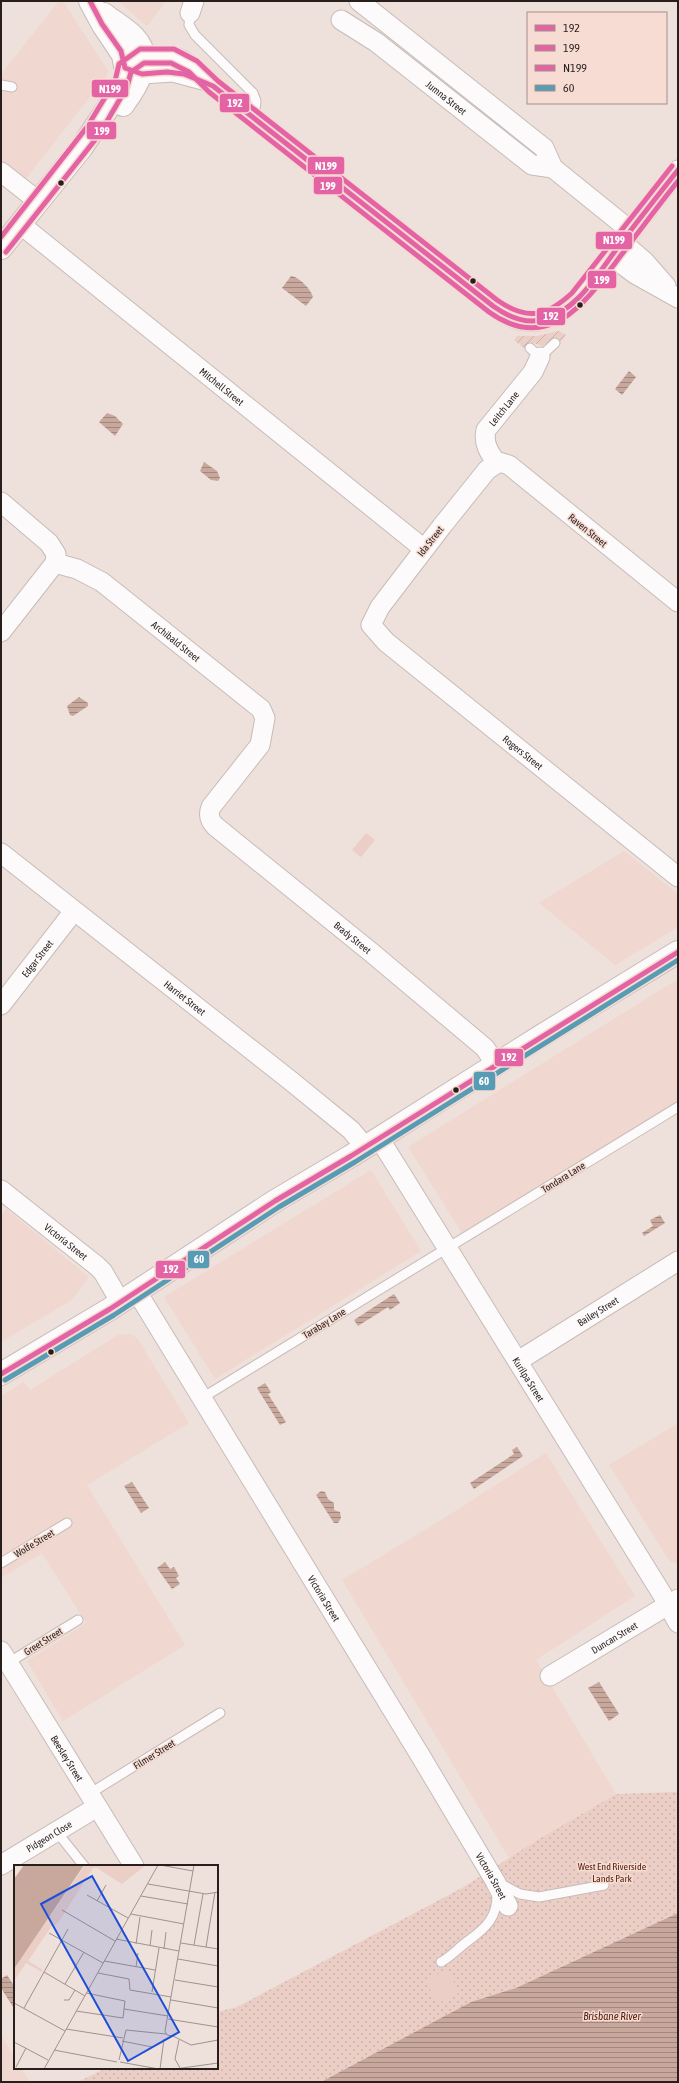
<svg xmlns="http://www.w3.org/2000/svg" width="679" height="2083" font-family="'Asap Condensed',sans-serif">
  <defs>
    <pattern id="park-dots" width="8" height="8" patternUnits="userSpaceOnUse"><rect width="8" height="8" fill="#ebcfc6"/><path d="M2 2h.1M6 6h.1" fill="none" stroke="#cab1aa" stroke-width="1.8" stroke-linecap="round"/></pattern>
    <pattern id="garden-furrows" width="10" height="10" patternUnits="userSpaceOnUse"><rect width="10" height="10" fill="#ebcfc6"/><path d="M-1 1l2-2M0 10L10 0M9 11l2-2" fill="none" stroke="#cab1aa"/></pattern>
    <pattern id="water-rules" width="6" height="5" patternUnits="userSpaceOnUse"><rect width="6" height="5" fill="#c8a79c"/><path d="M0 2.5h6" fill="none" stroke="#a2877e"/></pattern>
  </defs>
  <rect width="100%" height="100%" fill="#eee0db"/>
  <path fill="#f0d7cf" d="M59 1H63L108 71 107 75 25 180 1 160V74Z
    M118 1H166L147 26Z
    M624 851 678 894V927L615 965 539 903Z
    M678 979V1101L462 1233 408 1147Z
    M371 1170 421 1251 215 1379 164 1297Z
    M6 1209 89 1277 72 1300 1 1342V1215Z
    M131 1334 138 1339 189 1423 87 1485 185 1645 63 1721 27 1661 86 1623 42 1553 1 1578V1396L24 1382 30 1390 118 1335Z
    M678 1423V1564L670 1562 609 1465Z
    M546 1453 635 1596 536 1660 616 1794 509 1858 342 1580 441 1520Z
    M1 2035 15 2058V2068H21L30 2082H1Z"/>
  <path fill="url(#park-dots)" d="M678 1792V1913L516 1988 471 2002 321 2082H78L106 2068H217V2012L237 2007 462 1888 536 1841 616 1794Z"/>
  <path fill="url(#garden-furrows)" d="M559 331 566 335 558 345 551 340 543 346 533 343 526 350 514 340 517 336H537Z"/>
  <path fill="#ebcfc6" d="M366 833 375 840 361 857 352 850Z
    M448 1969 459 1993 437 2004 425 1980Z"/>
  <path fill="url(#water-rules)" d="M291 276C299 277 311 289 313 297L306 306 282 288Z
    M629 371 636 377 622 395 615 389Z
    M107 413 115 416 123 424 115 436 99 422Z
    M204 462 217 471 220 478 218 481 211 480 200 471Z
    M79 697 88 703V706L73 716 70 715 67 706Z
    M660 1215 665 1223 644 1236 642 1233 653 1226 650 1220Z
    M394 1294 400 1303 390 1310 388 1307 358 1326 354 1320Z
    M265 1383 271 1392 268 1394 286 1422 280 1425 257 1388Z
    M517 1447 523 1456 474 1489 470 1483 514 1454 512 1450Z
    M132 1482 149 1508 141 1513 124 1486Z
    M321 1491 325 1492 328 1499 334 1503V1510L340 1512 341 1518 338 1523H334L316 1495Z
    M165 1562 170 1569 174 1567 179 1576 176 1578 180 1584 172 1589 157 1568Z
    M599 1682 619 1714 609 1721 588 1688Z
    M678 1913V2082H321L471 2002 516 1988Z
    M7 1975 15 1987V2010L1 1988V1979Z"/>
  <g fill="none" stroke-linecap="round" stroke-linejoin="round">
    <g stroke="#c7bcb8" stroke-width="11">
      <path id="lane" d="M190 13 189 25 195 35 253 93 256 101 254 118
        M1 85 12 87
        M530 348 540 357 555 343
        M202 1398 678 1107
        M1 1563 67 1523
        M8 1663 78 1620
        M89 1794 220 1713
        M56 1831 84 1866
        M499 1883 520 1894 539 1897 604 1885
        M441 1962C452 1956 458 1948 468 1941 486 1928 498 1917 497 1892"/>
    </g>
    <g stroke="#c7bcb8" stroke-width="21">
      <g id="street">
        <path d="M359 1 544 148 553 168 631 231"/>
        <path d="M190 13 194 1"/>
        <path id="s1" d="M341 20 376 42 532 165 553 168"/>
        <path d="M142 56C185 53 183 60 213 86L493 306C508 317 524 325 543 320 575 312 602 267 622 242 641 218 659 194 678 170"/>
        <path d="M142 74 173 72 203 80"/>
        <path d="M1 172 38 201"/>
        <path id="s2" d="M20 224 424 549"/>
        <path d="M622 242 645 262 666 286"/>
        <path d="M611 256 635 274 678 298"/>
        <path id="s3" d="M497 463C489 453 483 443 486 430L533 372 540 357"/>
        <path id="s4" d="M1 502 49 543 56 554 55 563 77 569 102 582 261 709 265 718 260 745 211 807C208 815 209 820 215 826L372 953 485 1048 496 1065"/>
        <path id="s5" d="M678 602 509 465 499 462 487 470 442 526 380 607 371 625 386 642 678 877"/>
        <path d="M1 632 55 563"/>
        <path id="s6" d="M1 853 291 1081 351 1130 365 1147"/>
        <path id="s7" d="M1 1005 74 911"/>
        <path id="s8" d="M379 1138 662 1594 678 1623"/>
        <path id="s9" d="M1 1190 97 1266 103 1272 121 1303"/>
        <path id="s10" d="M137 1292 420 1755 495 1881 508 1906"/>
        <path id="s11" d="M518 1361 678 1261"/>
        <path id="s12" d="M1 1651 134 1866"/>
        <path id="s13" d="M550 1676 678 1599"/>
        <path id="s14" d="M1 1865 97 1807"/>
      </g>
    </g>
    <g stroke="#c7bcb8" stroke-width="24">
      <path id="secondary" d="M104 14C114 22 125 28 134 37 155 59 137 86 123 105
        M1 248 82 147 118 93 124 80 126 71 123 55 103 25 90 1
        M1 1374 110 1309 275 1201 351 1156 541 1036 678 952"/>
    </g>
    <use href="#lane" stroke="#fcfafa" stroke-width="9"/>
    <use href="#street" stroke="#fcfafa" stroke-width="19"/>
    <use href="#secondary" stroke="#fcfafa" stroke-width="22"/>
    <g stroke="#f6dcd3" stroke-width="8">
      <path id="bus-1" d="M90 1 102 24 121 51 125 68 142 74 167 72 184 74 213 86 493 306C507 316 523 324 541 320 578 312 600 270 621 243 640 218 659 194 678 170
        M1 1374 110 1309 275 1201 351 1156 678 952"/>
    </g>
    <g stroke="#f6dcd3" stroke-width="8">
      <path id="bus-2" d="M6 252 99 135 127 87 131 72 144 63H171L189 72 209 92 489 312C551 356 587 300 622 254 640 230 659 205 678 181"/>
    </g>
    <g stroke="#f6dcd3" stroke-width="8">
      <path id="bus-3" d="M1 237 87 127 115 81 119 64 140 49H174L197 61 218 81 497 300C527 321 546 317 572 293L672 166"/>
    </g>
    <g stroke="#f6dcd3" stroke-width="8">
      <path id="bus-4" d="M5 1380 114 1315 279 1207 355 1162 678 960"/>
    </g>
    <use href="#bus-1" stroke="#e463a4" stroke-width="5"/>
    <use href="#bus-2" stroke="#e463a4" stroke-width="5"/>
    <use href="#bus-3" stroke="#e463a4" stroke-width="5"/>
    <use href="#bus-4" stroke="#589bb5" stroke-width="5"/>
  </g>
  <g fill="#281f1c" stroke="#f6dcd3" stroke-width="1.5">
    <circle cx="61" cy="183" r="3.5"/>
    <circle cx="473" cy="281" r="3.5"/>
    <circle cx="580" cy="305" r="3.5"/>
    <circle cx="456" cy="1090" r="3.5"/>
    <circle cx="51" cy="1352" r="3.5"/>
  </g>
  <g text-anchor="middle" stroke-width="3" stroke-linejoin="round" paint-order="stroke">
    <g font-size="10" fill="#281f1c" stroke="#f6dcd3">
      <text dy="4" stroke="none"><textPath href="#s1" startOffset="131">Jumna Street</textPath></text>
      <text dy="4" stroke="none"><textPath href="#s2" startOffset="259">Mitchell Street</textPath></text>
      <text dy="4" stroke="none"><textPath href="#s3" startOffset="64">Leitch Lane</textPath></text>
      <text transform="translate(588 530) rotate(39)" y="4">Raven Street</text>
      <text transform="translate(430 541) rotate(-52)" y="4">Ida Street</text>
      <text dy="4" stroke="none"><textPath href="#s4" startOffset="231">Archibald Street</textPath></text>
      <text dy="4" stroke="none"><textPath href="#s5" startOffset="635">Rogers Street</textPath></text>
      <text dy="4" stroke="none"><textPath href="#s4" startOffset="654">Brady Street</textPath></text>
      <text dy="4" stroke="none"><textPath href="#s7" startOffset="59">Edgar Street</textPath></text>
      <text dy="4" stroke="none"><textPath href="#s6" startOffset="234">Harriet Street</textPath></text>
      <text transform="translate(563 1177) rotate(-32)" y="4">Tondara Lane</text>
      <text dy="4" stroke="none"><textPath href="#s9" startOffset="83">Victoria Street</textPath></text>
      <text dy="4" stroke="none"><textPath href="#s11" startOffset="94">Bailey Street</textPath></text>
      <text transform="translate(324 1323) rotate(-32)" y="4">Tarabay Lane</text>
      <text dy="4" stroke="none"><textPath href="#s8" startOffset="284">Kurilpa Street</textPath></text>
      <text transform="translate(34 1543) rotate(-31)" y="4">Wolfe Street</text>
      <text dy="4" stroke="none"><textPath href="#s10" startOffset="359">Victoria Street</textPath></text>
      <text dy="4" stroke="none"><textPath href="#s13" startOffset="75">Duncan Street</textPath></text>
      <text transform="translate(43 1641) rotate(-32)" y="4">Greet Street</text>
      <text transform="translate(154 1754) rotate(-32)" y="4">Filmer Street</text>
      <text dy="4" stroke="none"><textPath href="#s12" startOffset="126">Beesley Street</textPath></text>
      <text dy="4" stroke="none"><textPath href="#s14" startOffset="56">Pidgeon Close</textPath></text>
      <text dy="4" stroke="none"><textPath href="#s10" startOffset="683">Victoria Street</textPath></text>
    </g>
    <g font-size="10" fill="#592411" stroke="#f6dcd3">
      <text x="612" y="1870">West End Riverside<tspan x="612" dy="12">Lands Park</tspan></text>
    </g>
    <g font-size="11" font-style="italic" fill="#56210e" stroke="#f6dcd3">
      <text x="612" y="2020">Brisbane River</text>
    </g>
  </g>
  <g transform="translate(14 1865)">
    <rect width="204" height="204" fill="#eee0db"/>
    <path d="M71 0H132L108 19 83 3H79L44 58 37 62 14 96 29 105 28 107 12 98 0 116V104Z" fill="#ebcfc6"/>
    <path d="M97 0H112L117 5 108 16 94 4Z" fill="#ebcfc6"/>
    <path d="M10 0H70L0 104V14Z" fill="#c8a79c"/>
    <path fill="none" stroke="#c8a79c" stroke-width="2" d="M0 55 44 0M0 60 46 0"/>
    <path fill="none" stroke="#9f938f" stroke-width="1" d="M146 0 179 6M134 19 192 29 204 27M73 30 114 53M127 31 174 39M83 36 92 20M48 45 101 76M117 49 170 59M35 68 89 98M102 74 165 86M167 78 204 84M122 79 126 52M180 80 189 29M136 81 138 65M192 82 201 27M150 84 152 67M164 94 204 101M90 96 141 105M122 102 124 88M30 107 71 131M84 108 115 114 116 125 157 132M161 115 204 122M51 119 70 87M138 127 145 83M72 128 111 136 109 153M50 135H55L61 125M157 135 204 143M0 138 51 166M10 143 54 64M110 144 154 151M62 146 109 153M154 154 204 162M52 164 109 173M159 171 153 170 151 166 180 0M159 171 177 180 204 175M165 175 161 194 166 203M108 176 138 182M0 177 34 195M40 185 103 197M105 195 112 165 152 169M106 197 145 204M2 202 12 183M30 204 144 0M146 204 150 174M161 204 204 198"/>
    <path fill="#1d4ed8" fill-opacity="0.15" stroke="#1d4ed8" stroke-width="2" d="M78 11 165 167 114 196 27 39Z"/>
    <rect width="204" height="204" fill="none" stroke="#281f1c" stroke-width="2"/>
  </g>
  <g stroke="#f6dcd3" stroke-width="1.5">
    <rect x="91" y="79" width="38" height="19" rx="4" fill="#e463a4"/>
    <rect x="219" y="93" width="31" height="20" rx="4" fill="#e463a4"/>
    <rect x="86" y="121" width="31" height="19" rx="4" fill="#e463a4"/>
    <rect x="307" y="156" width="38" height="19" rx="4" fill="#e463a4"/>
    <rect x="313" y="176" width="30" height="19" rx="4" fill="#e463a4"/>
    <rect x="595" y="231" width="38" height="19" rx="4" fill="#e463a4"/>
    <rect x="587" y="270" width="30" height="19" rx="4" fill="#e463a4"/>
    <rect x="536" y="307" width="30" height="19" rx="4" fill="#e463a4"/>
    <rect x="494" y="1048" width="30" height="19" rx="4" fill="#e463a4"/>
    <rect x="473" y="1071" width="23" height="20" rx="4" fill="#589bb5"/>
    <rect x="187" y="1250" width="23" height="19" rx="4" fill="#589bb5"/>
    <rect x="155" y="1260" width="31" height="19" rx="4" fill="#e463a4"/>
  </g>
  <g font-size="11" text-anchor="middle" font-weight="bold" fill="#fff">
    <text x="110" y="93">N199</text>
    <text x="235" y="107">192</text>
    <text x="102" y="135">199</text>
    <text x="326" y="170">N199</text>
    <text x="328" y="190">199</text>
    <text x="614" y="244">N199</text>
    <text x="602" y="284">199</text>
    <text x="551" y="320">192</text>
    <text x="509" y="1061">192</text>
    <text x="484" y="1085">60</text>
    <text x="199" y="1263">60</text>
    <text x="171" y="1273">192</text>
  </g>
  <rect width="679" height="2083" fill="none" stroke="#281f1c" stroke-width="4"/>
  <rect x="527" y="12" width="140" height="92" fill="#f6dcd3" stroke="#a4908a"/>
  <rect x="535" y="25" width="20" height="6" fill="#e463a4" stroke="#a4908a"/>
  <text x="563" y="32" font-size="12" fill="#281f1c">192</text>
  <rect x="535" y="45" width="20" height="6" fill="#e463a4" stroke="#a4908a"/>
  <text x="563" y="52" font-size="12" fill="#281f1c">199</text>
  <rect x="535" y="65" width="20" height="6" fill="#e463a4" stroke="#a4908a"/>
  <text x="563" y="72" font-size="12" fill="#281f1c">N199</text>
  <rect x="535" y="85" width="20" height="6" fill="#589bb5" stroke="#a4908a"/>
  <text x="563" y="92" font-size="12" fill="#281f1c">60</text>
</svg>
